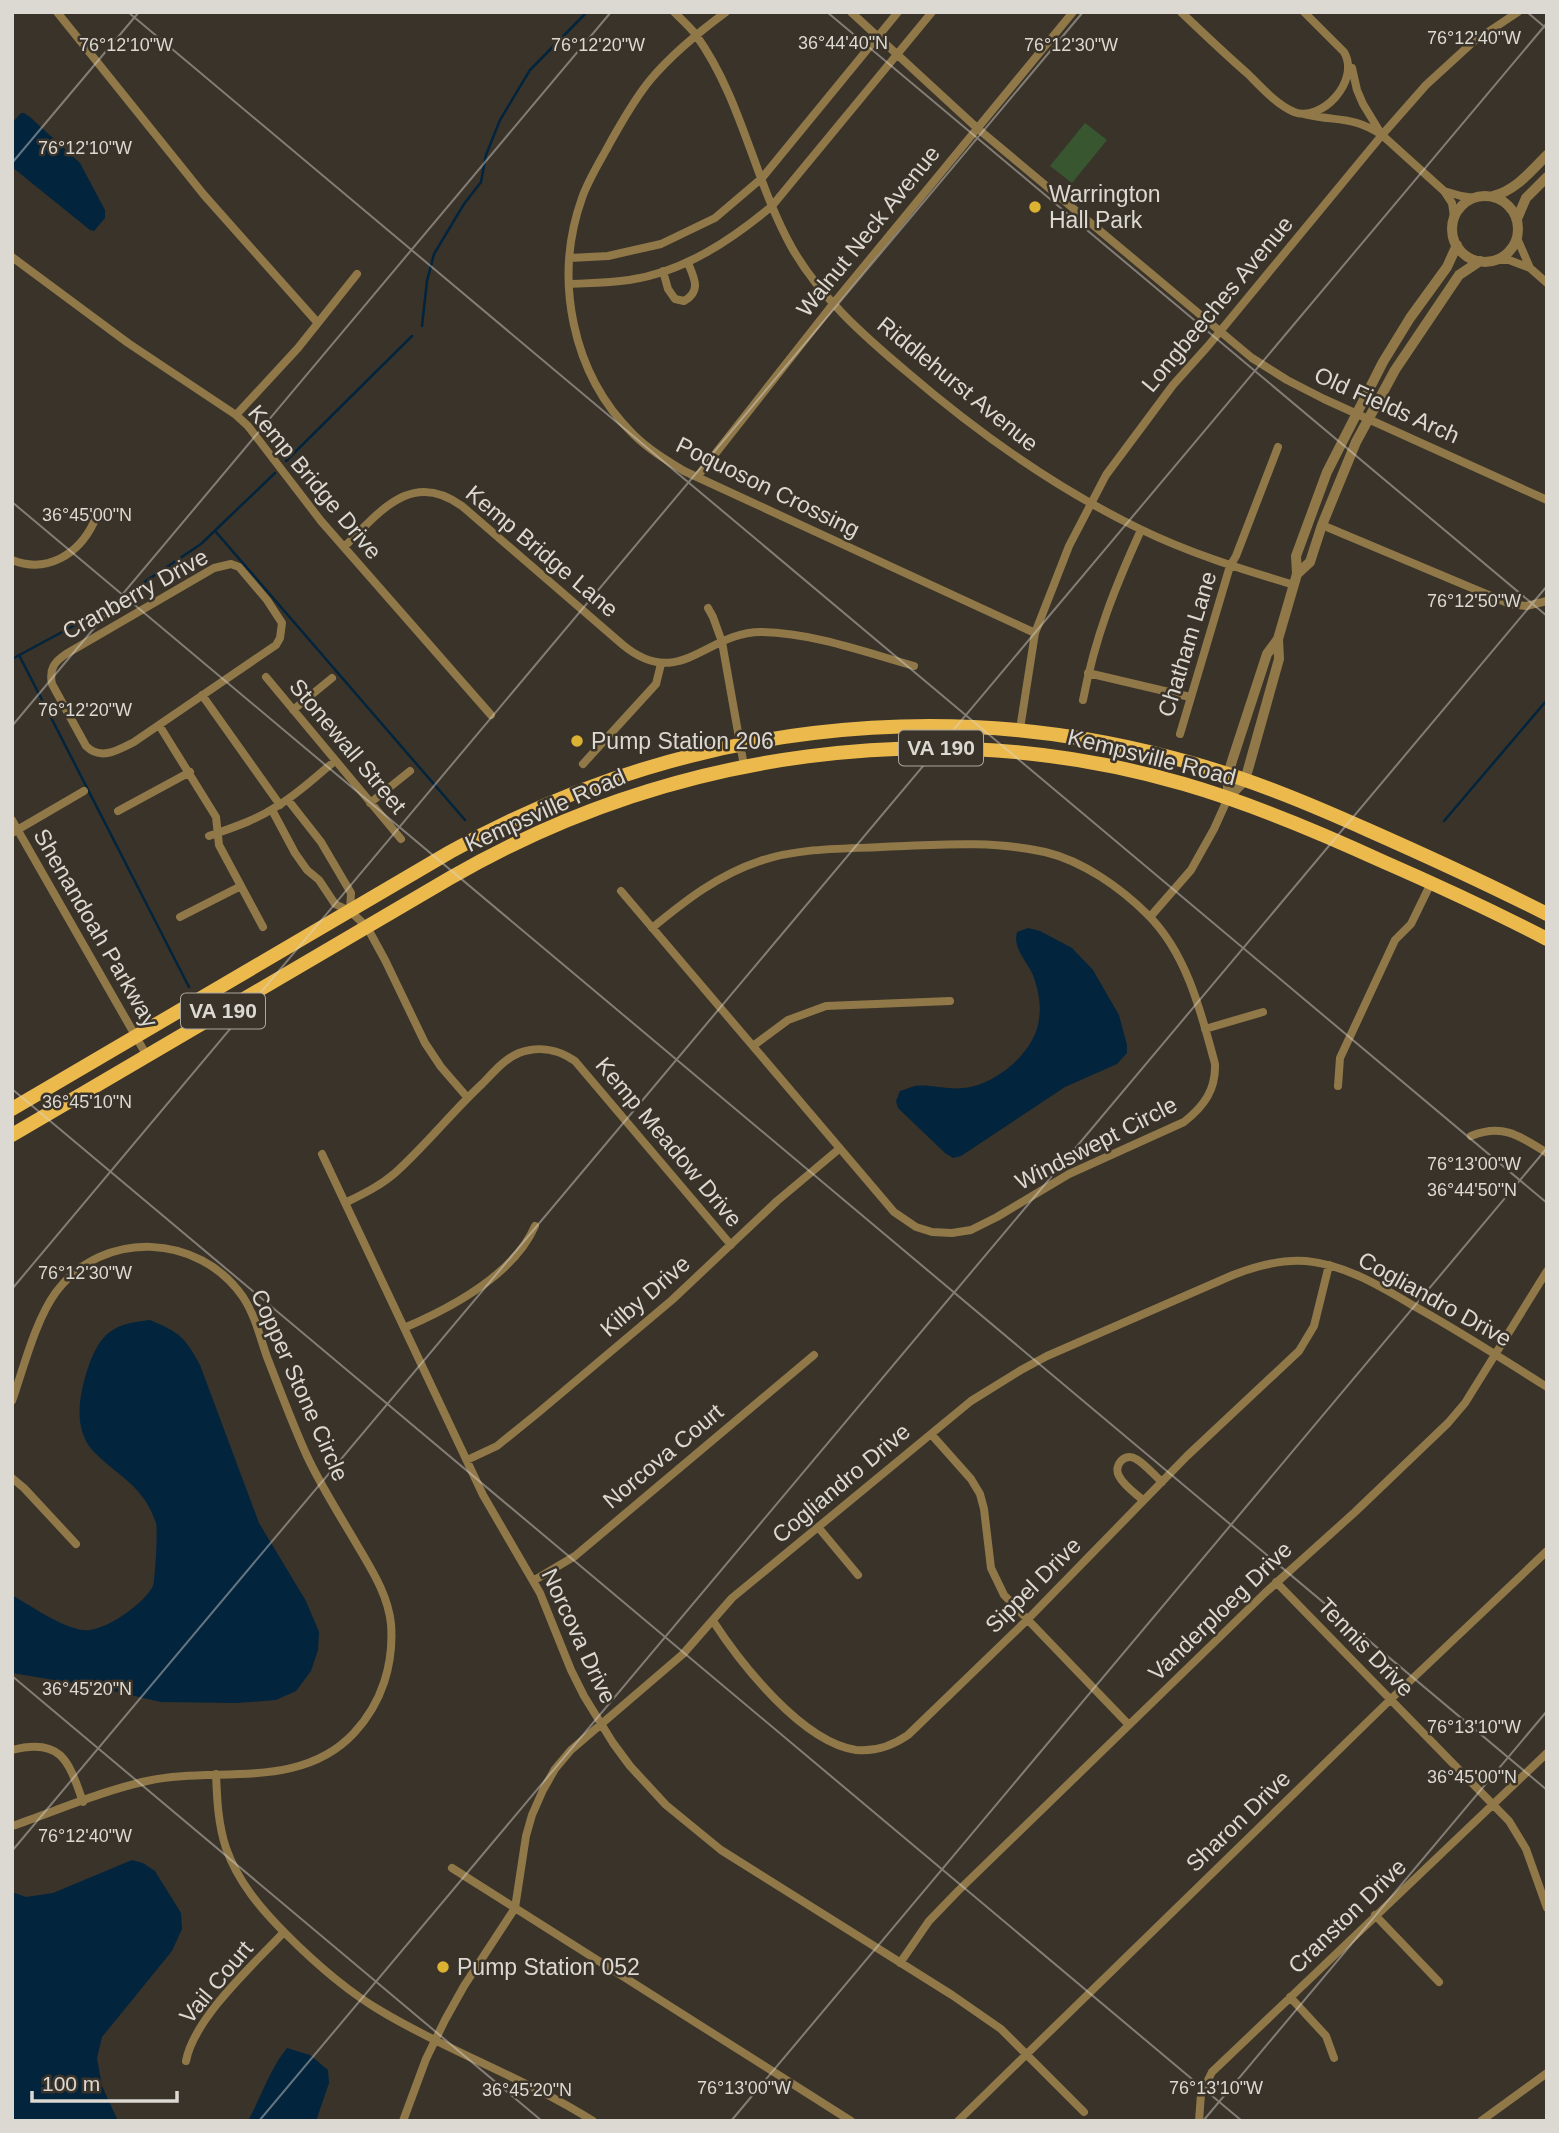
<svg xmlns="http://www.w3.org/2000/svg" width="1559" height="2133" font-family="Helvetica,sans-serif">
  <rect width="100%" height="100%" fill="#3a3329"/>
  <path fill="#385630" d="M1085 123 1107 140 1072 183 1050 166Z"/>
  <path fill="#02243d" d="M21 113H24L30 117 80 163 105 210V218L94 231 90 230 12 167V123Z
    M1028 928 1040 931 1072 948 1093 970 1119 1015 1127 1045V1053L1117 1064 1065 1087 961 1156 953 1158 945 1153 898 1108 896 1101 900 1091C905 1090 910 1087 915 1086 929 1084 949 1090 964 1088 996 1085 1036 1051 1039 1019 1041 1006 1039 993 1035 981 1031 964 1012 951 1017 932Z
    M150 1320C179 1332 185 1337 200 1365L259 1523 306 1601 319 1632 318 1650 311 1671 296 1691 276 1700 236 1703 161 1702 96 1687 12 1673V1595C31 1606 63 1628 83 1630 103 1633 144 1604 153 1586 155 1581 158 1529 156 1523 143 1485 120 1478 94 1452 71 1428 80 1390 90 1362 103 1329 117 1324 150 1320Z
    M132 1860 143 1863 155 1871 181 1913 182 1929 172 1951 102 2037 97 2058 102 2086 118 2121H12V1892L26 1897 53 1893Z
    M287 2048 310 2055 328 2070 329 2083 316 2121H248C261 2097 270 2069 287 2048Z"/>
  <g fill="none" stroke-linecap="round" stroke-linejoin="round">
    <path stroke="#02243d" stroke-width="2.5" d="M422 326 427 281 434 254 464 204 481 182 486 155 500 120 530 70 587 12
      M286 461 412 336
      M216 532 465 820
      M19 655 189 987
      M12 659 103 610 201 544 275 473
      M1444 821 1547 700"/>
    <path stroke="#907848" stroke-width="8" d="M57 12 204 195 317 322
      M674 12C682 20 690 27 696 35 742 99 754 180 792 248 820 297 864 336 907 372 978 433 1055 488 1140 529 1189 553 1241 569 1294 585
      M726 12C699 32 673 53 651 79 635 98 623 120 611 141 601 160 589 178 582 198 553 279 572 374 633 434 648 449 666 460 684 471L1035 633
      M851 12 977 128 1252 358 1287 380 1324 399 1547 500
      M1181 12C1203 33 1225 54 1248 74 1261 87 1276 104 1294 112 1321 123 1361 81 1344 52L1304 12
      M1352 68 1357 90 1363 104 1380 132
      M1304 114C1337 122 1351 115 1382 135L1444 191
      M1454 217 1452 203 1444 191 1461 196 1474 198
      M12 257 128 343 236 415 248 426 321 521 491 715
      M570 258 608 256 661 244 715 218 762 178 898 12
      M1496 260H1509L1530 268 1517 238
      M1530 268 1547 283
      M663 271 668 289 675 299 684 301C702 291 694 278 688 263
      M569 284C589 283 609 283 629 280 684 272 731 240 772 206L932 12
      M236 415 298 348 357 274
      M697 477 833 304 1073 12
      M1322 525 1510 604 1526 606 1547 601
      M344 547C380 512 411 469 462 506L623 645C680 692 707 631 762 632 813 633 865 652 914 666
      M12 560C47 574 79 554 94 522
      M231 564 239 567 267 600 282 623 280 638 276 645 134 742C118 750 101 761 86 746L52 684C49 669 54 662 66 654L214 568Z
      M708 608 713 617 722 642 744 766
      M1088 673 1190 697
      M266 677 401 839
      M202 695 280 805
      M1083 700C1095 637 1115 587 1141 530
      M293 710 332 678
      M159 725 216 817 219 845 263 927
      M1020 729 1035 633 1069 546 1106 475 1173 385 1208 346 1382 135 1426 85 1473 42 1518 12
      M1180 734 1230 566 1236 556 1278 447
      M583 764 656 684 661 664
      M288 800 321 842 351 893 350 911
      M370 803 410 771
      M272 810 295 853 307 870 319 880 335 904 350 911 367 927 385 960 425 1043 441 1067 467 1097
      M118 811 190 772
      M12 820 147 1056
      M12 833 84 791
      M209 836C231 828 254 821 274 808 296 796 315 777 335 761
      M621 891 894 1212 916 1227 932 1232 952 1233 971 1230 997 1217 1069 1174 1184 1122C1204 1106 1216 1090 1215 1064 1201 1012 1187 954 1148 915 1121 888 1083 861 1045 852 991 840 935 845 881 847 840 849 798 848 760 861 718 875 686 900 652 928
      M180 917 241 886
      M1150 917 1191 870 1214 829 1228 798
      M1205 1029 1263 1012
      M753 1046 788 1020 826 1006 950 1001
      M1338 1086 1340 1058 1395 940 1411 924 1431 883
      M1471 1136C1503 1123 1520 1136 1547 1153
      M322 1154 483 1495 540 1593 571 1670 584 1696 613 1743 630 1766 666 1805 721 1850 952 1995 1001 2029 1084 2112
      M345 1203C363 1194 380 1186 395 1173 426 1145 452 1112 482 1084 493 1073 504 1059 519 1053 538 1046 558 1049 575 1061L731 1245
      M404 1328C451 1308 514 1274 535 1226
      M12 1401C24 1367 35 1321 56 1292 103 1229 199 1233 243 1297 255 1315 260 1337 267 1357 280 1390 292 1423 307 1456 321 1486 339 1514 356 1543 371 1569 388 1594 391 1624 394 1664 382 1703 354 1733 300 1791 216 1766 147 1781 101 1791 56 1811 12 1826
      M931 1434 971 1479 980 1494 984 1509 991 1568 1004 1595 1129 1725
      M467 1460 497 1446 539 1412 672 1300 777 1201 839 1149
      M12 1478 24 1488 76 1544
      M1143 1500C1135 1493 1124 1486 1119 1476 1113 1465 1125 1452 1136 1459 1145 1464 1154 1475 1162 1482
      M818 1527 858 1575
      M533 1581 575 1556 814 1355
      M1276 1582 1509 1821 1526 1849 1547 1908
      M713 1621C741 1664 802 1742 856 1750 875 1752 892 1746 908 1735L1027 1620 1187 1456 1299 1351 1314 1326 1329 1265
      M12 1750C62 1737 69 1762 83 1802
      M216 1774C217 1799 218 1824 226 1848 238 1882 261 1909 286 1934 315 1963 345 1990 381 2011 449 2052 525 2078 593 2121
      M452 1868 851 2121
      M1375 1915 1439 1982
      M900 1963 929 1921 958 1891 1265 1593 1355 1512 1448 1423 1465 1403 1547 1271
      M1290 1997 1326 2036 1334 2058
      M186 2061C194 2018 254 1964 284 1932
      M403 2121 426 2059 445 2020 464 1986 515 1908 526 1836 532 1815 543 1790 555 1769 571 1750 683 1654 732 1598 971 1401 1021 1370 1047 1356 1233 1275C1256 1266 1281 1259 1306 1261 1346 1265 1380 1286 1414 1306 1459 1331 1503 1359 1547 1387
      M958 2121 1391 1699 1547 1551
      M1199 2121 1201 2094 1212 2072 1547 1753
      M1481 2121 1547 2073"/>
    <path stroke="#907848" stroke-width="10" d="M1493 196C1516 190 1530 172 1547 155
      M1452 229a33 33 0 1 1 66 0a33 33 0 1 1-66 0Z
      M1517 219 1526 198 1547 177
      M1297 574 1310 562 1322 525 1356 442 1395 370 1459 275 1480 261
      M1228 798V775L1232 761 1267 654 1278 639 1297 574 1296 556 1327 472 1383 362 1410 318 1447 267 1457 245
      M1228 798 1245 780 1249 766 1279 659 1278 639"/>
    <path stroke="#ecb94d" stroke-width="14" d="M12 1109 450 852C678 725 943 691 1195 764 1255 781 1312 805 1368 830 1429 857 1488 884 1547 914
      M12 1135 450 878C671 750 938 713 1184 784 1253 804 1319 832 1384 862 1439 886 1493 911 1547 939"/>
  </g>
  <path fill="none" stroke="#dcd8d2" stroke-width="2" stroke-opacity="0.45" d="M128 12 1547 1203M827 12 1547 616M1527 12 1547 29M12 163 139 12M12 502 1547 1790M12 726 611 12M12 1089 1242 2121M12 1289 1083 12M12 1676 542 2121M12 1851 1547 23M259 2121 1547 586M731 2121 1547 1148M1203 2121 1547 1711"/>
  <g fill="#dcb233" stroke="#3a3329" stroke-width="2.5">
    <circle cx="1035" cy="207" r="7"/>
    <circle cx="577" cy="741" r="7"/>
    <circle cx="443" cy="1967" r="7"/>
  </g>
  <g text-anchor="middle" stroke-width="5" stroke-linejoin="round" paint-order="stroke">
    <g fill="#3a3329" stroke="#aba69f" stroke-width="2">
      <rect x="899" y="730.5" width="84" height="35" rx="5"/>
      <rect x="181" y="993.5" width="84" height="35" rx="5"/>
    </g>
    <g font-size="21" font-weight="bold" fill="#dcd8d2">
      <text x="941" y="755">VA 190</text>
      <text x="223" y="1018">VA 190</text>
    </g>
    <g font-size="23" fill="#dcd8d2" stroke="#3a3329" text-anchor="start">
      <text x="1049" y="202">Warrington<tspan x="1049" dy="26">Hall Park</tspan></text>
      <text x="591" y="749">Pump Station 206</text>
      <text x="457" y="1975">Pump Station 052</text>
    </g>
    <g font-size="23" fill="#dcd8d2" stroke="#3a3329">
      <text transform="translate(868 231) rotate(-51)" y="8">Walnut Neck Avenue</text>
      <text transform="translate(1217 304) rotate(-50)" y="8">Longbeeches Avenue</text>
      <text transform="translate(958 384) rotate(39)" y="8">Riddlehurst Avenue</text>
      <text transform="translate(1387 405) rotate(24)" y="8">Old Fields Arch</text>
      <text transform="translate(315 482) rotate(50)" y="8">Kemp Bridge Drive</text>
      <text transform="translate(768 487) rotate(26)" y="8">Poquoson Crossing</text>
      <text transform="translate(542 551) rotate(40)" y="8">Kemp Bridge Lane</text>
      <text transform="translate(135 594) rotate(-29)" y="8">Cranberry Drive</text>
      <text transform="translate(1187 644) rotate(-73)" y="8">Chatham Lane</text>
      <text transform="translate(348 746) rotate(50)" y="8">Stonewall Street</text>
      <text transform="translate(1152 757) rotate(14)" y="8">Kempsville Road</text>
      <text transform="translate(545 810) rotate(-24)" y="8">Kempsville Road</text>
      <text transform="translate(96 928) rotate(60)" y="8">Shenandoah Parkway</text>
      <text transform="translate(669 1142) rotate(50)" y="8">Kemp Meadow Drive</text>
      <text transform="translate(1096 1143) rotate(-27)" y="8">Windswept Circle</text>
      <text transform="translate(645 1296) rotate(-41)" y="8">Kilby Drive</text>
      <text transform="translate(1435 1299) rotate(29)" y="8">Cogliandro Drive</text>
      <text transform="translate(300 1385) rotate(66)" y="8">Copper Stone Circle</text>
      <text transform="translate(663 1456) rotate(-40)" y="8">Norcova Court</text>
      <text transform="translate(841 1483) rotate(-40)" y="8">Cogliandro Drive</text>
      <text transform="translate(1033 1585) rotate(-45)" y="8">Sippel Drive</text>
      <text transform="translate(1220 1611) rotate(-44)" y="8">Vanderploeg Drive</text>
      <text transform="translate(579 1636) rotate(65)" y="8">Norcova Drive</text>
      <text transform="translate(1366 1647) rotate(46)" y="8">Tennis Drive</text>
      <text transform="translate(1238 1821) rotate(-44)" y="8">Sharon Drive</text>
      <text transform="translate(1347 1916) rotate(-44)" y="8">Cranston Drive</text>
      <text transform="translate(216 1982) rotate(-50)" y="8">Vail Court</text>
    </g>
  </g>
  <g font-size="18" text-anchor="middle" fill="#dcd8d2" stroke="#3a3329" stroke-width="5" stroke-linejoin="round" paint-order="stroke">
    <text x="1474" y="44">76°12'40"W</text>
    <text x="843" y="49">36°44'40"N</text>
    <text x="126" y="51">76°12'10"W</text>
    <text x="598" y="51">76°12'20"W</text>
    <text x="1071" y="51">76°12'30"W</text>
    <text x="85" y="154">76°12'10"W</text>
    <text x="87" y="521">36°45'00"N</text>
    <text x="1474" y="607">76°12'50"W</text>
    <text x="85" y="716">76°12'20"W</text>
    <text x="87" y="1108">36°45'10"N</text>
    <text x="1474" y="1170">76°13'00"W</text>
    <text x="1472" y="1196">36°44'50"N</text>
    <text x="85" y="1279">76°12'30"W</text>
    <text x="87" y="1695">36°45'20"N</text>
    <text x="1474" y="1733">76°13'10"W</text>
    <text x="1472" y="1783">36°45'00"N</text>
    <text x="85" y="1842">76°12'40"W</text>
    <text x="744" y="2094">76°13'00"W</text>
    <text x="1216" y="2094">76°13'10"W</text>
    <text x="527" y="2096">36°45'20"N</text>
  </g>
  <rect width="1559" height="2133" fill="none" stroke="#dcd8d2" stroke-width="28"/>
  <path d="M32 2091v10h145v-10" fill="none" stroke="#dcd8d2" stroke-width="3.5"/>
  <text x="42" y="2091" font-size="21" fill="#dcd8d2" stroke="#3a3329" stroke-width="5" paint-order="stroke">100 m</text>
</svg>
